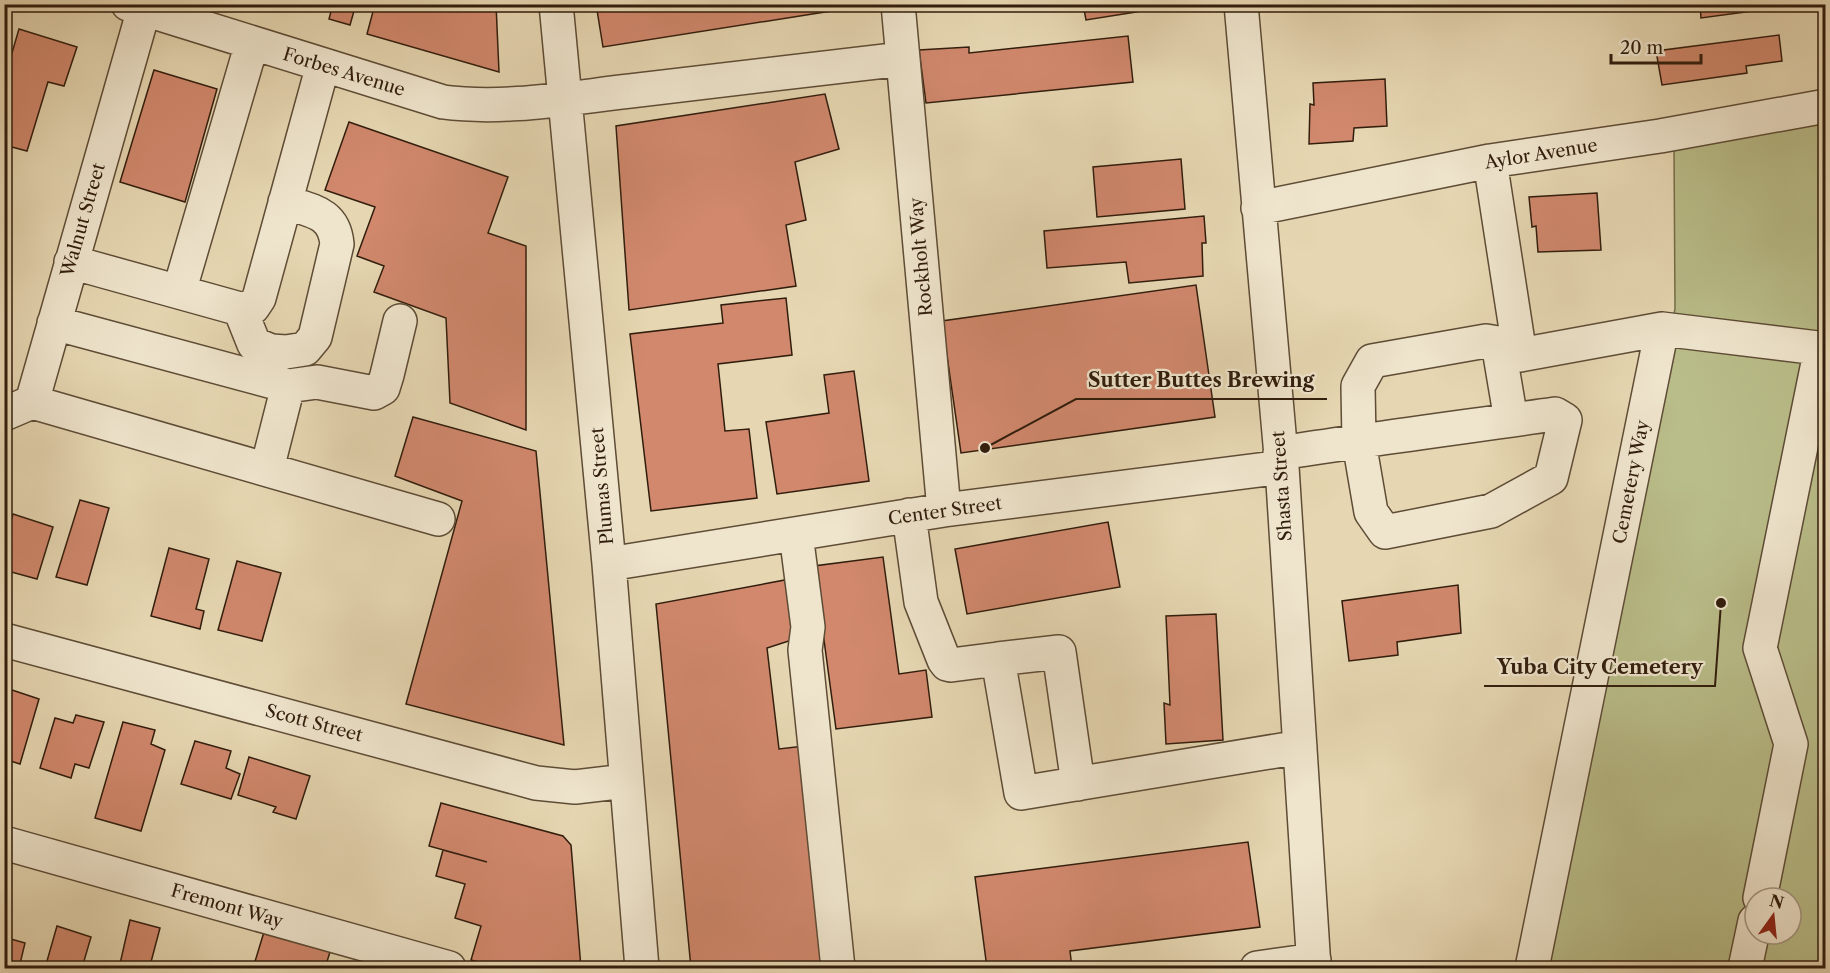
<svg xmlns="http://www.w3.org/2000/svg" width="1830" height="973" font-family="'Libre Caslon Text',serif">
  <rect width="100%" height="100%" fill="#e6d7b2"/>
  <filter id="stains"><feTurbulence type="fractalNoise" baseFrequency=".00333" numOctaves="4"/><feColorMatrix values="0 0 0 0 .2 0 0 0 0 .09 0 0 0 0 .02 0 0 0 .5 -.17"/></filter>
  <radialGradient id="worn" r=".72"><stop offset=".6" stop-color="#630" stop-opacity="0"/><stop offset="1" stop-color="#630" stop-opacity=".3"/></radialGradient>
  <path fill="#b9bd89" stroke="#756d4b" stroke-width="1.5" fill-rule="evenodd" d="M1825 118V968H1545L1675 309 1674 144ZM1755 898H1791V934H1755Z"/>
  <path fill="#d1886d" stroke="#311d0d" stroke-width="1.5" d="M333 4H356L350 25 329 19Z
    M375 4H496L499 72 367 34Z
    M596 4H869V5L603 47Z
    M1083 4H1161V8L1086 20Z
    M1700 4H1775V8L1701 18Z
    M19 29 77 47 64 86 48 82 27 151 4 145V80Z
    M1779 35 1782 61 1746 66 1747 73 1662 85 1656 51Z
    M1128 36 1133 82 926 103 919 50 969 47V53Z
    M154 70 217 89 185 202 120 182Z
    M1385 79 1387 126 1354 128 1353 141 1309 144 1310 104 1314 105 1313 83Z
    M825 94 839 149 795 162 806 220 786 225 796 286 629 310 616 126Z
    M349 122 508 177 488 233 526 246V430L450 403 446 318 374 292 384 266 357 256 375 207 325 190Z
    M1181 159 1185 209 1097 217 1093 167Z
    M1597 193 1601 250 1538 252 1536 226 1532 227 1529 197Z
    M1204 216 1206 243H1202L1203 276 1129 283 1126 262 1047 268 1044 231Z
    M1196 285 1215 417 961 453 942 321Z
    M786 298 792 355 718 364 725 431 749 429 757 498 651 511 630 334 723 323 721 305Z
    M854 371 869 481 777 494 766 422 829 413 824 375Z
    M413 417 536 451 564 745 406 704 462 501 395 476Z
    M80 500 109 508 87 585 56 577Z
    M13 514 53 527 37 579 4 570V548Z
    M1108 522 1120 587 967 614 955 549Z
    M169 548 209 559 196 609 204 611 200 629 151 616Z
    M883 557 899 674 926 670 932 717 836 729 814 566Z
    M237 561 281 573 262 641 218 630Z
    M785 580 795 639 767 648 779 749 804 746 821 968H691L656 604Z
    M1458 585 1461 633 1397 642 1398 655 1349 661 1342 601Z
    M1216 614 1223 740 1166 744 1164 703 1170 705 1166 616Z
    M6 688 39 699 20 764 4 759Z
    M76 715 104 722 89 768 75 764 71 778 40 768 55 718 73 723Z
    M123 722 155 730 151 744 165 750 141 831 95 818Z
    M195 741 231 751 226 768 240 774 231 799 181 784Z
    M249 757 310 776 296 819 273 812 276 807 238 795Z
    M441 803 563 836 571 845 581 968H500L471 960 481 926 455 918 465 884 436 876 443 850 487 862 429 846Z
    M1248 842 1260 927 1070 951 1072 968H987L975 877Z
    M130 920 160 928 151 962 181 968H119Z
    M57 926 91 937 82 968H45Z
    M264 932 330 952 325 968H253Z
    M4 937 25 943 19 968H4Z"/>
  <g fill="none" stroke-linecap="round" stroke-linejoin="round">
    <g stroke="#5e4c36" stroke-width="36">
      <path id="minor" d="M128 4 443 102C505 110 568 98 630 91 721 80 812 70 902 59
        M556 4 609 564 642 968
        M898 4 944 510
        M1241 4 1282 467 1314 968
        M1490 161 1520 355 1662 329 1532 968
        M1258 208 1490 161 1660 136 1826 106
        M71 262 240 309 253 307 259 298 323 65
        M179 292 252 43
        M240 309 254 344 271 351 286 352 305 349 315 337 337 244C334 212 311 211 285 202
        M54 323 288 386 267 469
        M1662 329 1826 349
        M288 386 317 382 374 393 383 388 387 375 400 321
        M32 402 438 519
        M4 414 32 402 144 9
        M1280 453C1372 439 1463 427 1555 414L1565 420 1551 478 1491 511 1385 532 1371 512 1359 442 1358 386 1372 361 1486 341 1498 343 1511 420
        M909 515 921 602 944 660 947 664 951 665 998 659 1021 793 1300 747
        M796 534 808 627 805 650 838 968
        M609 564 944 510 1282 467
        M4 640 536 783 575 787 626 781
        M998 659 1059 652 1078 784
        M4 843 449 968
        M1760 898 1791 744 1760 648 1821 348
        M1257 968 1314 960
        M1745 968 1755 921"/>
    </g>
    <use href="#minor" stroke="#efe5cd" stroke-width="33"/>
  </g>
  <g text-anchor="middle" stroke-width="4.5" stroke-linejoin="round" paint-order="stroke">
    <g font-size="18" fill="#311d0d" stroke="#efe5cd">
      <text transform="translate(344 72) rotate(17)" y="6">Forbes Avenue</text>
      <text transform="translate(1541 154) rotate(-9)" y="6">Aylor Avenue</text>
      <text transform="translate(83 220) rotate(-74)" y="6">Walnut Street</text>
      <text transform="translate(921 257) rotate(-95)" y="6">Rockholt Way</text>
      <text transform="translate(1631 482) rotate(-79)" y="6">Cemetery Way</text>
      <text transform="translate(602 486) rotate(-95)" y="6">Plumas Street</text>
      <text transform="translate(1282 486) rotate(-94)" y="6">Shasta Street</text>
      <text transform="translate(945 511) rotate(-8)" y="6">Center Street</text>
      <text transform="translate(314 723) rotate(15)" y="6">Scott Street</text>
      <text transform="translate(227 906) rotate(16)" y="6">Fremont Way</text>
    </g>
  </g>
  <path fill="none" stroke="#311d0d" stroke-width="2" d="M985 448L1076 399H1327M1721 603L1715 686H1484"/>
  <g fill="#311d0d" stroke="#efe5cd" stroke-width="2">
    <circle cx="985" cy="448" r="6"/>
    <circle cx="1721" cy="603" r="6"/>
  </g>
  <g font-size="20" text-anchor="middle" font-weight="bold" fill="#311d0d" stroke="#efe5cd" stroke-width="4.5" stroke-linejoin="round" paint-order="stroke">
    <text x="1201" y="387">Sutter Buttes Brewing</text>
    <text x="1600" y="674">Yuba City Cemetery</text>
  </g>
  <rect width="1830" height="973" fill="none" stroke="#e6d7b2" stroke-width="24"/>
  <rect x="6" y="6" width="1818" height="961" fill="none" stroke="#311d0d" stroke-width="3"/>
  <rect x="12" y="12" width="1806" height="949" fill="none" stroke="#311d0d" stroke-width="1.5"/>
  <g transform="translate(1773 916) rotate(15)"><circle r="28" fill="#efe5cd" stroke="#a39580" stroke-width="1.5"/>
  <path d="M0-4.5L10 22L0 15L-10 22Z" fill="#8f2418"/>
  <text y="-9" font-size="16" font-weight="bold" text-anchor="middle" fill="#311d0d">N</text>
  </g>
  <path d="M1611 54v9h90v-9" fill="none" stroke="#311d0d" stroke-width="3"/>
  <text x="1620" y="54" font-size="18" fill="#311d0d" stroke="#efe5cd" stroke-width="4.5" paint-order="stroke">20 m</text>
  <rect width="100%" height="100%" filter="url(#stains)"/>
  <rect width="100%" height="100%" fill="url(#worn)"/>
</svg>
